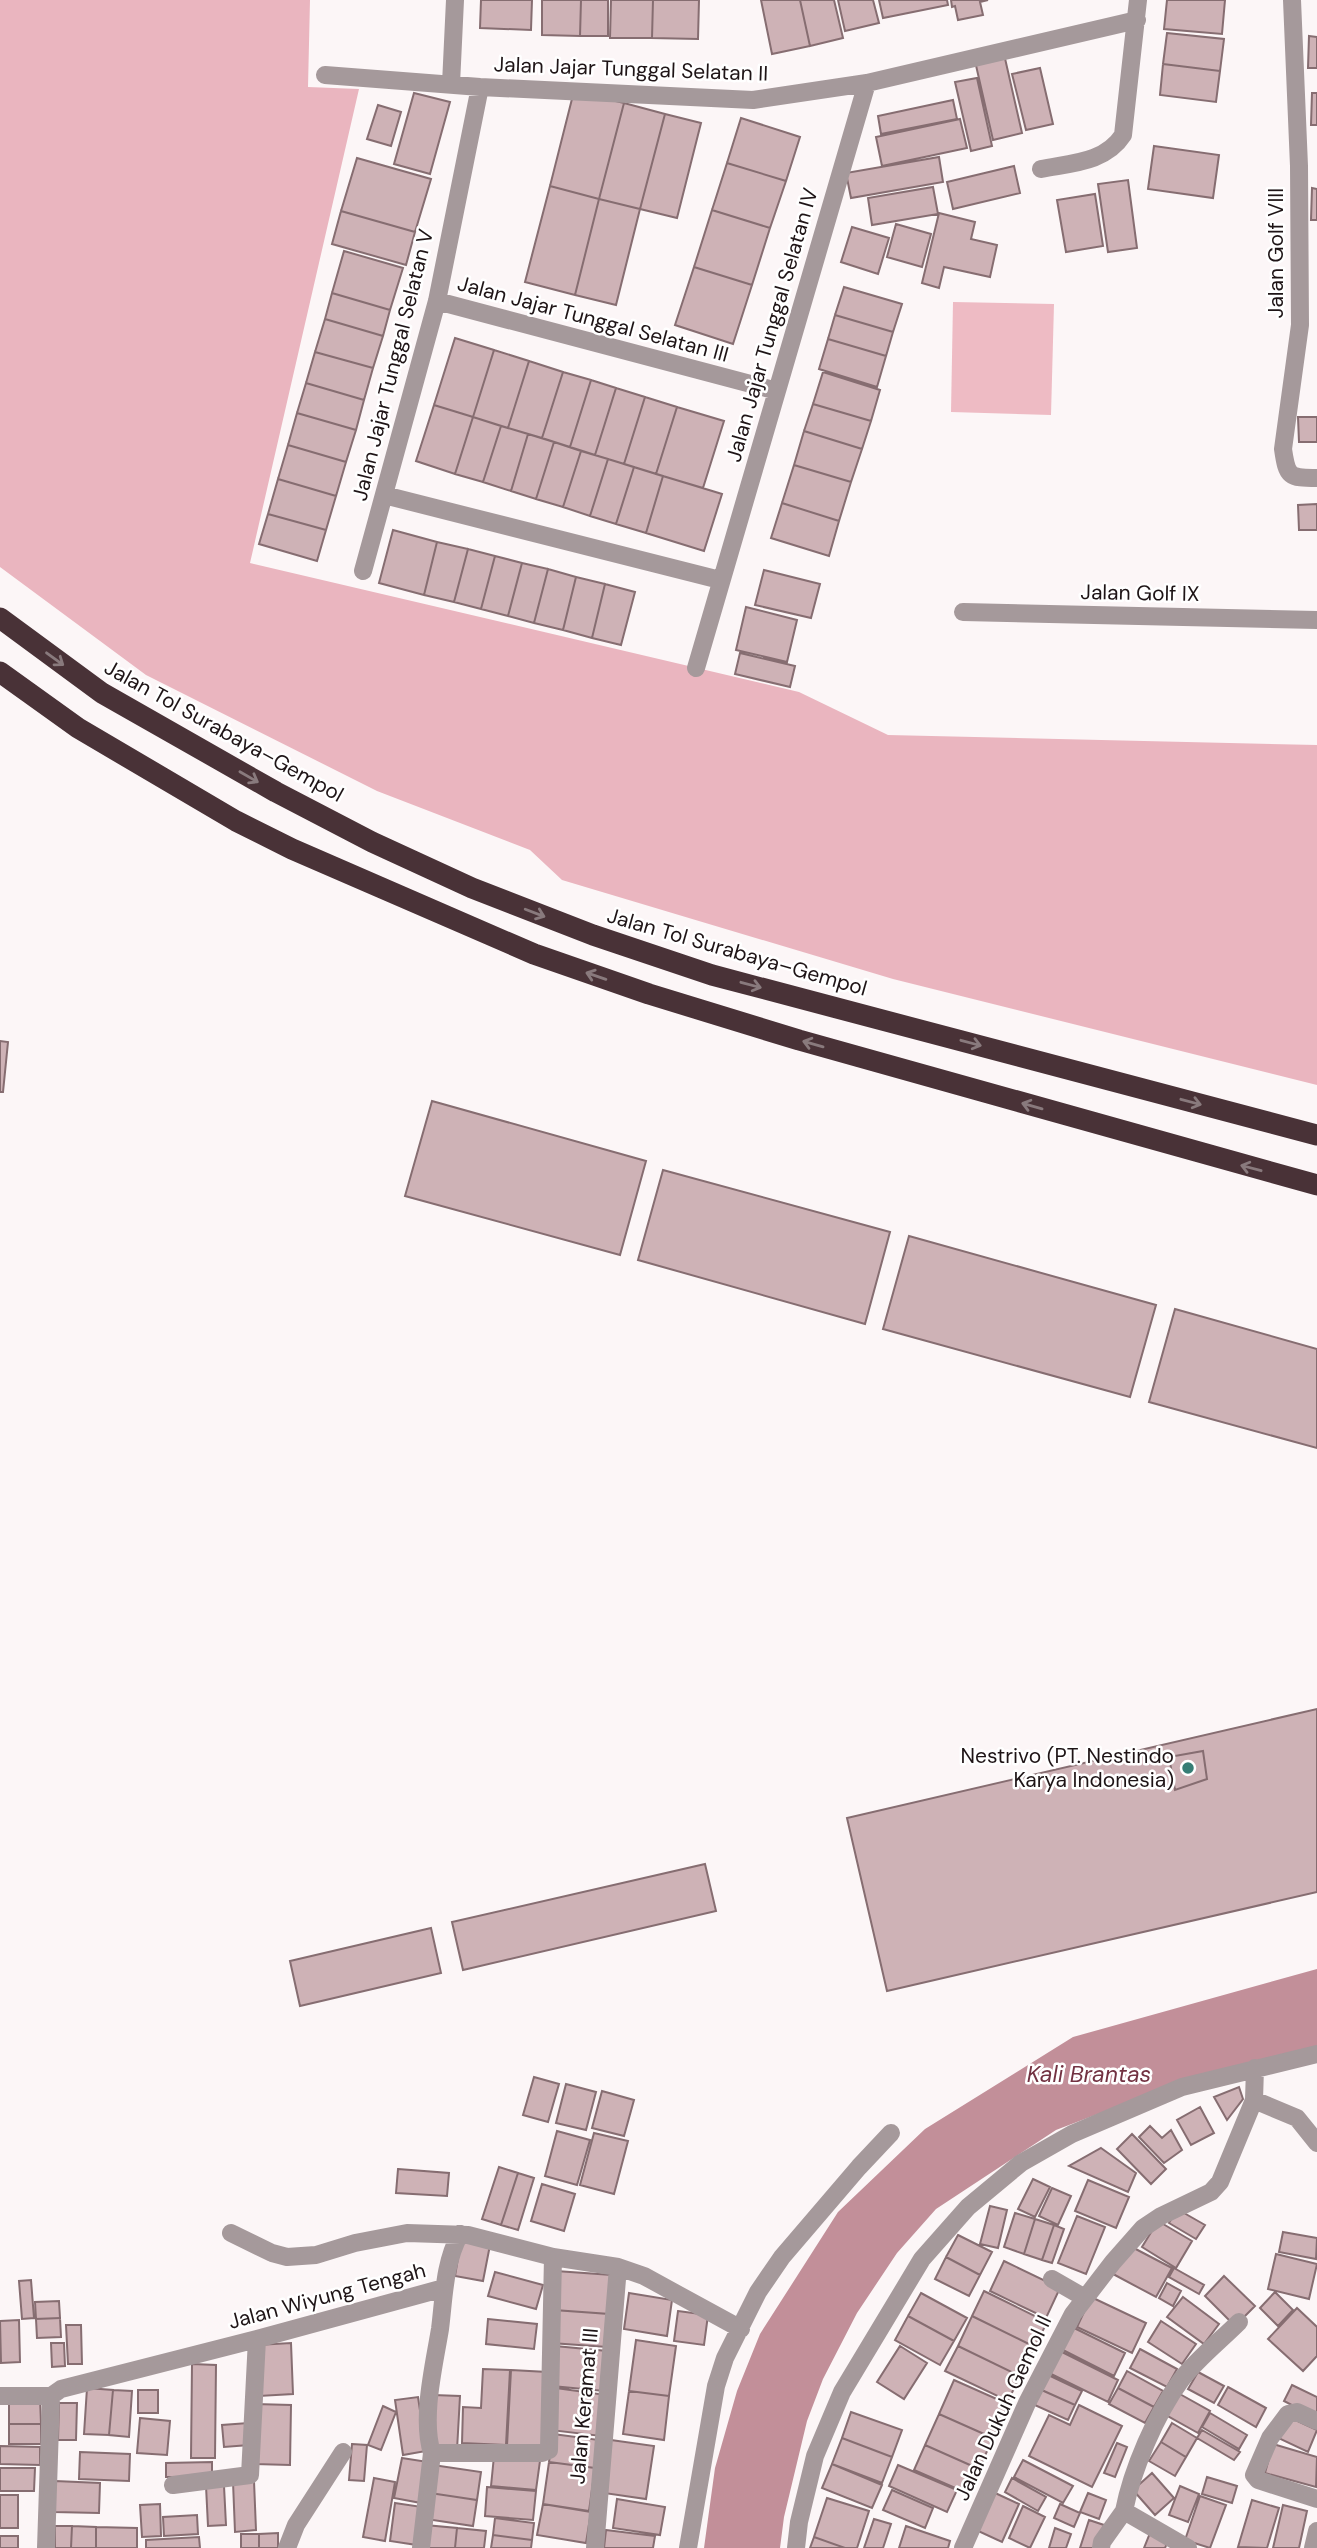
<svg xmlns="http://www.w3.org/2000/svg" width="1317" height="2548" font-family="'DM Sans',sans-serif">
  <rect width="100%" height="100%" fill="#fcf6f7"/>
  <path fill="#eebbc4" d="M953 302 1054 304 1051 415 951 412Z"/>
  <path fill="#eab5bf" d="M0 0H310L308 87 359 89 250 563 799 692 888 735 1317 745V1085L893 979 562 880 530 850 377 791 146 675 0 567Z"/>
  <path fill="#c28f99" d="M1317 1969V2048L1189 2079 1056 2130 936 2209 897 2253 857 2313 823 2379 807 2421 784 2517 780 2548H704L715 2468 737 2391 760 2334 838 2212 925 2129 1073 2037Z"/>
  <path fill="#ceb2b6" stroke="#866d71" stroke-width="2" d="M481 0H532L531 30 480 28Z
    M542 0H581L580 36 542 35Z
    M581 0H608V36H580Z
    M611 0H653L652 38H610Z
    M653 0H699L698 39 652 38Z
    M761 0H800L810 46 772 54Z
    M800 0H834L843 38 810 46Z
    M838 0H873L879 23 845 31Z
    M879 0H947L948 5 883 18Z
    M951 0H988L980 2 983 15 958 20 955 6 952 7Z
    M1167 0H1225L1222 34 1164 29Z
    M1167 33 1224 39 1220 71 1163 64Z
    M1309 36 1317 37V68H1308Z
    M1004 54 1022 133 993 140 975 61Z
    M1163 64 1220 71 1216 102 1160 95Z
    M1040 68 1053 124 1026 130 1012 74Z
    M977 78 992 146 971 151 955 82Z
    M574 91 624 103 599 199 550 186Z
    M414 93 450 102 430 174 394 164Z
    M1312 93H1317V125H1311Z
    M953 100 957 119 881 134 878 116Z
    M624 103 665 114 640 209 599 199Z
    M378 105 401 112 391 146 367 139Z
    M665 114 701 123 677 218 640 209Z
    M741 118 800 137 786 181 727 163Z
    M960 119 967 148 882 166 876 137Z
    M1154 146 1219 155 1213 198 1148 189Z
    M939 157 943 182 851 198 846 173Z
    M357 158 431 179 415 232 341 211Z
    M727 163 786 181 770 228 712 210Z
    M1014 166 1020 193 953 209 947 182Z
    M1128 180 1137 248 1108 252 1098 184Z
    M550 186 599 199 575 295 525 282Z
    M933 187 938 214 872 225 868 198Z
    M1312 188 1317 189V220H1311Z
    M1095 194 1103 246 1066 252 1057 200Z
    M599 199 640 209 616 305 575 295Z
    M712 210 770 228 752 285 694 267Z
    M341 211 415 232 406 265 332 244Z
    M939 213 975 222 971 239 997 245 990 277 944 267 939 288 922 283Z
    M896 224 931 234 922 267 887 257Z
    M852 227 889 238 878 274 841 262Z
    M344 251 403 268 390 310 332 293Z
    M694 267 752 285 733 344 675 325Z
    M844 287 902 304 893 332 835 315Z
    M332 293 390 310 383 336 325 319Z
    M835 315 893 332 886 356 828 339Z
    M325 319 383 336 373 368 315 352Z
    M455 338 494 350 473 417 434 405Z
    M828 339 886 356 877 387 819 369Z
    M494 350 529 361 508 428 473 417Z
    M315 352 373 368 364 400 306 383Z
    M529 361 563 372 542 438 508 428Z
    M563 372 591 380 570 447 542 438Z
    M823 372 880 390 871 421 813 404Z
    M591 380 616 388 595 455 570 447Z
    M306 383 364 400 356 430 297 413Z
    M616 388 645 397 624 464 595 455Z
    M645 397 677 407 656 474 624 464Z
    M813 404 871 421 862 449 804 431Z
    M434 405 473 417 455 474 416 461Z
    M677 407 724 421 703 488 656 474Z
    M297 413 356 430 346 462 288 445Z
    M473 417 501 426 483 482 455 474Z
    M1298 417H1317V442H1299Z
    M501 426 528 434 511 491 483 482Z
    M804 431 862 449 851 482 794 465Z
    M528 434 554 442 536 499 511 491Z
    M554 442 581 451 563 507 536 499Z
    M288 445 346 462 336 496 278 479Z
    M581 451 608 459 590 516 563 507Z
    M608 459 634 467 616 524 590 516Z
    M794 465 851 482 839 521 782 503Z
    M634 467 663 476 646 533 616 524Z
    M663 476 722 494 704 551 646 533Z
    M278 479 336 496 326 530 268 514Z
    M782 503 839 521 829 556 771 538Z
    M1317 504V530H1299L1298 505Z
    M268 514 326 530 317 561 259 544Z
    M393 530 437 542 424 595 379 583Z
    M437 542 468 549 454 602 424 595Z
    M468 549 495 556 481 609 454 602Z
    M495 556 522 563 508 616 481 609Z
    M522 563 548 569 534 623 508 616Z
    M548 569 576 577 563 630 534 623Z
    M764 570 820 584 811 618 755 605Z
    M576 577 605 584 592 638 563 630Z
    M605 584 635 592 621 645 592 638Z
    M746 607 797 620 787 662 736 650Z
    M740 653 795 666 790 687 735 674Z
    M0 1041 8 1042 3 1092H0Z
    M432 1101 646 1161 620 1255 405 1196Z
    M663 1170 890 1232 865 1324 638 1260Z
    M909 1236 1156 1305 1130 1397 883 1329Z
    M1175 1309 1317 1349V1448L1149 1402Z
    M1317 1709V1892L887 1991 847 1818Z
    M1203 1751 1207 1779 1175 1790 1169 1757Z
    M705 1864 716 1911 463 1970 452 1922Z
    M431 1928 441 1973 300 2006 290 1961Z
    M534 2077 559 2084 548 2122 523 2115Z
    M566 2084 596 2092 586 2130 556 2123Z
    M1239 2087 1243 2099 1227 2120 1214 2097Z
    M602 2091 634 2100 624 2136 592 2128Z
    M1200 2107 1214 2133 1191 2145 1177 2120Z
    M1150 2126 1162 2138 1171 2130 1182 2150 1164 2163 1139 2137Z
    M557 2131 590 2140 577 2185 545 2176Z
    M594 2133 628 2141 614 2194 580 2185Z
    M1132 2134 1166 2169 1151 2184 1117 2149Z
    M1101 2148 1136 2173 1128 2192 1069 2166Z
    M499 2167 518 2173 501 2225 482 2219Z
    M398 2169 449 2173 447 2196 396 2193Z
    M518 2173 534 2178 518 2230 501 2225Z
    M1033 2179 1050 2187 1035 2217 1018 2209Z
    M1088 2180 1129 2197 1116 2228 1075 2211Z
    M542 2184 575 2194 564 2231 531 2221Z
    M1052 2188 1071 2196 1058 2225 1039 2216Z
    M990 2206 1007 2210 998 2248 980 2244Z
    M1177 2209 1205 2225 1196 2239 1169 2223Z
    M1015 2213 1035 2219 1024 2254 1004 2247Z
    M1077 2216 1105 2227 1086 2274 1058 2263Z
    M1035 2219 1054 2225 1042 2260 1024 2254Z
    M1158 2221 1192 2241 1176 2268 1142 2247Z
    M1054 2225 1064 2229 1052 2263 1042 2260Z
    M1283 2232 1317 2238 1316 2259 1279 2252Z
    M958 2235 992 2252 980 2275 946 2257Z
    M461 2240 490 2245 483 2281 455 2276Z
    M1128 2245 1172 2268 1156 2297 1113 2274Z
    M1276 2254 1317 2264 1309 2299 1268 2289Z
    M946 2257 980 2275 969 2296 935 2279Z
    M1004 2261 1060 2288 1046 2318 990 2291Z
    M1174 2268 1204 2285 1199 2294 1169 2277Z
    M556 2271 612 2275 609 2314 554 2310Z
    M495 2272 543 2285 536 2309 488 2296Z
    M1224 2276 1255 2306 1235 2326 1205 2296Z
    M31 2280 34 2318 22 2319 19 2281Z
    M1167 2283 1181 2291 1173 2306 1159 2298Z
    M984 2291 1047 2322 1035 2347 972 2316Z
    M1275 2292 1293 2310 1278 2326 1260 2308Z
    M629 2293 672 2300 667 2336 624 2329Z
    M921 2293 967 2318 954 2341 908 2316Z
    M1091 2297 1146 2323 1132 2353 1077 2327Z
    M1183 2297 1219 2324 1204 2344 1167 2317Z
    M59 2301 60 2318 36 2319 35 2302Z
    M1297 2308 1317 2327V2356L1303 2371 1268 2339Z
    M554 2310 609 2314 607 2347 551 2343Z
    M678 2311 708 2315 704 2345 674 2341Z
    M908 2316 954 2341 940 2365 895 2340Z
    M972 2316 1035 2347 1020 2376 958 2346Z
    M60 2318 61 2337 37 2338 36 2319Z
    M488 2319 537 2324 534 2349 486 2344Z
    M19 2320 20 2362 1 2363 0 2321Z
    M1161 2321 1196 2344 1182 2364 1148 2342Z
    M66 2325H81L82 2364H68Z
    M1068 2325 1125 2353 1114 2376 1057 2347Z
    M636 2340 676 2346 669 2396 629 2391Z
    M51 2343H64L65 2366 52 2367Z
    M291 2343 293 2394 259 2396 257 2345Z
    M555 2346 607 2351 604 2391 552 2386Z
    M900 2346 927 2363 904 2399 877 2382Z
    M958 2346 1020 2376 1008 2401 945 2371Z
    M1056 2349 1118 2380 1108 2402 1045 2371Z
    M1140 2349 1177 2369 1167 2387 1130 2368Z
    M192 2364 216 2365 215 2458H191Z
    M483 2369 510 2370 506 2445 462 2443 463 2407 481 2408Z
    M511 2370 547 2372 543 2447 507 2446Z
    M1127 2371 1163 2391 1154 2407 1118 2388Z
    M1042 2372 1082 2391 1075 2405 1035 2387Z
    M1198 2372 1224 2386 1214 2403 1188 2389Z
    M954 2380 1008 2404 993 2438 939 2414Z
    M1292 2385 1317 2397V2418L1284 2401Z
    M1035 2387 1075 2405 1068 2420 1028 2402Z
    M1228 2387 1266 2408 1256 2427 1218 2405Z
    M87 2388 113 2390 109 2435 84 2434Z
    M556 2388 606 2395 601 2436 550 2430Z
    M1118 2388 1154 2407 1145 2423 1109 2404Z
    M113 2390 132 2391 129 2437 109 2435Z
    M138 2390H158V2413H138Z
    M629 2391 669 2396 664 2440 623 2434Z
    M1178 2393 1210 2411 1198 2433 1166 2415Z
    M433 2395 460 2396 457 2450 431 2449Z
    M418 2397 426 2451 403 2455 395 2400Z
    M40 2398 41 2424H9V2399Z
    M59 2403H77L76 2440H58Z
    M255 2404 291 2405 290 2465 254 2464Z
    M1079 2405 1122 2426 1092 2487 1029 2456 1049 2415 1070 2425Z
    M383 2406 396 2412 381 2450 368 2445Z
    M851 2412 902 2430 892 2457 842 2438Z
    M1210 2413 1247 2435 1239 2449 1202 2427Z
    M939 2414 993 2438 979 2469 925 2445Z
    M1289 2417 1317 2430 1308 2452 1274 2436Z
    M140 2418 170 2421 167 2455 137 2453Z
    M248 2423 249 2445 224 2447 222 2425Z
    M1172 2423 1197 2438 1186 2457 1161 2442Z
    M9 2424H41V2444H9Z
    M1202 2430 1240 2452 1234 2460 1197 2438Z
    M553 2434 599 2440 595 2468 549 2462Z
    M842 2438 892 2457 882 2483 832 2464Z
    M611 2440 654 2446 646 2499 604 2493Z
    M1161 2442 1186 2457 1175 2476 1149 2461Z
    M1117 2443 1127 2447 1115 2477 1104 2473Z
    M352 2444 367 2445 364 2481 349 2480Z
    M1273 2444 1317 2457 1316 2487 1265 2473Z
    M925 2445 979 2469 969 2494 914 2470Z
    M0 2446 40 2447V2465L0 2464Z
    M80 2452 130 2454 129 2481 79 2479Z
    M494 2456 540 2461 536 2490 491 2486Z
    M402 2458 428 2462 421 2503 394 2498Z
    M1023 2460 1073 2486 1063 2503 1014 2477Z
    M212 2462V2477H166V2463Z
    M549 2462 595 2468 589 2511 543 2504Z
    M832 2464 882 2485 872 2508 822 2488Z
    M433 2465 481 2472 477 2500 430 2493Z
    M898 2465 957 2490 947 2512 889 2486Z
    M0 2468H35L34 2491H0Z
    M1152 2473 1174 2498 1155 2515 1133 2490Z
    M1207 2477 1237 2486 1232 2503 1202 2494Z
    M374 2478 395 2482 385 2541 363 2537Z
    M1012 2478 1046 2497 1038 2511 1005 2492Z
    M55 2481 100 2483 99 2513 54 2512Z
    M254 2481 256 2530 235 2532 233 2482Z
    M206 2486H224L226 2525 208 2526Z
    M1180 2486 1199 2494 1188 2522 1169 2515Z
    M487 2487 536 2491 533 2520 485 2516Z
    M892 2490 933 2508 925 2528 883 2510Z
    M993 2492 1019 2504 1002 2542 976 2530Z
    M430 2493 477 2500 473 2526 426 2519Z
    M1088 2493 1106 2500 1099 2519 1080 2512Z
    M0 2495H18V2528H0Z
    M1200 2496 1226 2505 1210 2548 1185 2540Z
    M827 2498 869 2511 857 2548H845L814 2537Z
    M617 2499 665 2507 660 2535 613 2528Z
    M1252 2500 1279 2508 1267 2548 1238 2547Z
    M395 2503 422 2507 417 2545 390 2541Z
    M160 2504 161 2536 142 2537 140 2505Z
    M543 2504 591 2512 586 2543 537 2535Z
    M1060 2504 1080 2513 1074 2527 1054 2518Z
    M1283 2505 1307 2511 1299 2548H1273Z
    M1023 2506 1045 2517 1030 2548 1009 2538Z
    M197 2515 198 2534 164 2536 163 2517Z
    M495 2518 534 2523 532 2540 493 2535Z
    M874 2519 891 2524 883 2548H864Z
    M1089 2520 1104 2525 1097 2548H1080Z
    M425 2525 457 2528 455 2548H422Z
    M55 2526H72L71 2548H55Z
    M72 2526 96 2527V2548H71Z
    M906 2526 950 2541 948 2548H899Z
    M96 2527 137 2528V2548H96Z
    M457 2528 486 2531 484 2548H455Z
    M1055 2528 1071 2534 1066 2548H1049Z
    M606 2530 655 2536 653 2548H604Z
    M278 2533V2548H259V2534Z
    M1150 2533 1168 2541 1165 2548H1144Z
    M241 2534H259V2548H241Z
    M493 2535 532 2540 531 2548H491Z
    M0 2536H18V2548H0Z
    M199 2537 200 2548H146V2540Z
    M814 2537 845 2548H810Z"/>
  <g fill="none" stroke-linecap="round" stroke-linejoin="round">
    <path stroke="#a5999b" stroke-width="18" d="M1292 0 1299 166 1300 325 1283 449C1287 477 1289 478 1317 478
      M325 75 480 87 753 100 867 83 1137 20
      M451 84 455 0
      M1041 169C1070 163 1105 163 1123 135L1138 0
      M437 301 777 391
      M384 495 720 580
      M363 571 437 301 480 87
      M963 612 1317 620
      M696 668 867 83
      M1254 2100 1297 2118 1317 2143
      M231 2233 272 2253 287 2257 316 2255 355 2243 407 2233 468 2235 553 2257 618 2267 644 2276 741 2329
      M1052 2279 1085 2298
      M0 2396H51L61 2389 257 2339 444 2288
      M1317 2421 1297 2412 1288 2414 1270 2438 1254 2475 1258 2480 1317 2499
      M432 2453H542L549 2450 553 2257
      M173 2485 250 2475 257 2339
      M46 2548 51 2396
      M287 2548 296 2525 343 2452
      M421 2548 432 2453C421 2418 434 2366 440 2329 444 2298 444 2263 460 2234
      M595 2548 618 2267
      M688 2548 716 2386 725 2358 758 2292 782 2257 859 2167 891 2133
      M796 2548 799 2522 815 2456 842 2392 922 2259 968 2207 1021 2163 1072 2134 1182 2087 1317 2054
      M963 2548 1027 2403 1073 2314 1113 2262 1143 2228 1161 2216 1211 2192 1220 2182 1254 2100 1255 2068
      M1101 2548 1102 2542 1124 2511
      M1188 2548 1124 2511C1132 2470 1156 2414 1181 2380 1197 2359 1220 2341 1239 2322
      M1313 2548 1317 2531"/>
    <path stroke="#493237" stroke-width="21" d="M0 618 102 693 276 792 372 842 472 888 593 935 712 975 1317 1135
      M0 672 78 728 236 821 292 849 534 954 649 994 799 1040 1317 1185"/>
  </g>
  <defs><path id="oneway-shaft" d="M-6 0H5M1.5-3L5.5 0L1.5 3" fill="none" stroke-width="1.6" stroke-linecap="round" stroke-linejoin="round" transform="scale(1.75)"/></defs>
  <g stroke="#897a7d">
    <use href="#oneway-shaft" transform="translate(55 659) rotate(36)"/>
    <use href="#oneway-shaft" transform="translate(249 777) rotate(30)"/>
    <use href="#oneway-shaft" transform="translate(535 913) rotate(21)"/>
    <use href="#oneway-shaft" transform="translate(596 976) rotate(-161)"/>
    <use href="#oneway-shaft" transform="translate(751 985) rotate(15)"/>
    <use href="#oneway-shaft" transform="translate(971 1043) rotate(15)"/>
    <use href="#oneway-shaft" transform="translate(813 1044) rotate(-164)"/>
    <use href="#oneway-shaft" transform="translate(1191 1102) rotate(15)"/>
    <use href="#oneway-shaft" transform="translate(1032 1106) rotate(-164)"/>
    <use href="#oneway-shaft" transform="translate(1251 1168) rotate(-165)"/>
  </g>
  <circle fill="#367d75" stroke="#fff" stroke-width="2.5" cx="1188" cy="1768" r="7"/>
  <g text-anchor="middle" stroke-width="5" stroke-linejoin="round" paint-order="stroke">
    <g font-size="21" fill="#1e1416" stroke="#fff">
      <text transform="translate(631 69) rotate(2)" y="7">Jalan Jajar Tunggal Selatan II</text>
      <text transform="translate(1276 253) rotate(-90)" y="7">Jalan Golf VIII</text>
      <text transform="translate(593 319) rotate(15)" y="7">Jalan Jajar Tunggal Selatan III</text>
      <text transform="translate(772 325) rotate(-74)" y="7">Jalan Jajar Tunggal Selatan IV</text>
      <text transform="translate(393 365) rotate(-76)" y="7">Jalan Jajar Tunggal Selatan V</text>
      <text transform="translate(1140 593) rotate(1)" y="7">Jalan Golf IX</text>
      <text transform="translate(224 731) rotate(29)" y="7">Jalan Tol Surabaya–Gempol</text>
      <text transform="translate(737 952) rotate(16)" y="7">Jalan Tol Surabaya–Gempol</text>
      <text transform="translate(327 2296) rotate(-15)" y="7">Jalan Wiyung Tengah</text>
      <text transform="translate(584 2406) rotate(-85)" y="7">Jalan Keramat III</text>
      <text transform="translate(1003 2408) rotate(-65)" y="7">Jalan Dukuh Gemol II</text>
    </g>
    <g font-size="21" fill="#1e1416" stroke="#fff" text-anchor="end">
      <text x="1174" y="1763">Nestrivo (PT. Nestindo<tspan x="1174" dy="24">Karya Indonesia)</tspan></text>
    </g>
    <g font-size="23" font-style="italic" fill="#723242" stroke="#fff">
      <text x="1089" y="2082">Kali Brantas</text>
    </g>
  </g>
</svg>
